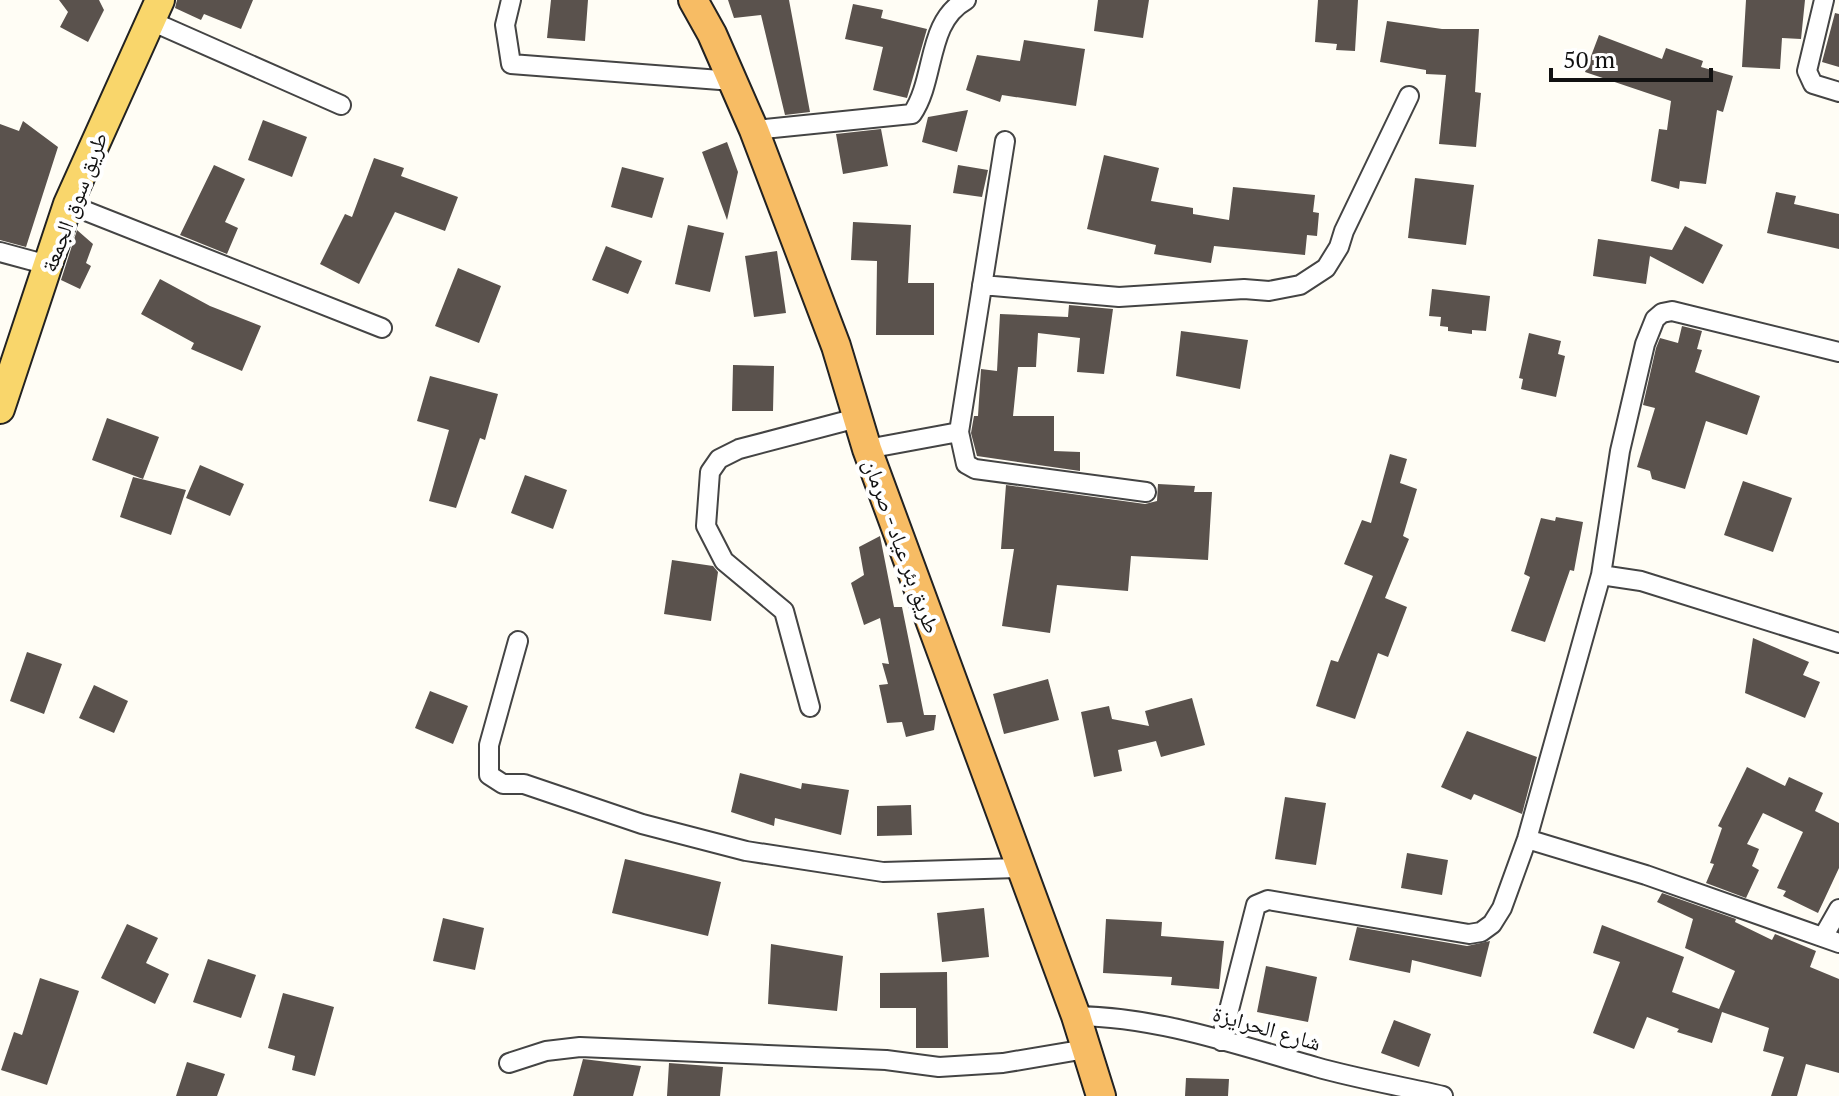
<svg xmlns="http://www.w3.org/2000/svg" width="1839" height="1096" font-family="'PT Serif','Noto Naskh Arabic',serif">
  <rect width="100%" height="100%" fill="#fffdf5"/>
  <path fill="#5a524d" d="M59 0H99L104 10 88 42 60 27 68 12Z
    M177 0H253L241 29 204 14 201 20 175 8Z
    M551 0H588L585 41 547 38Z
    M728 0H789L810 112 785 115 761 15 734 18Z
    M1098 0H1149L1143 38 1094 31Z
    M1318 0H1358L1355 51 1336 50 1337 44 1315 42Z
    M1746 0H1805L1801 39 1782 38 1780 69 1742 67Z
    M853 4 883 10 881 18 927 29 907 98 873 90 883 47 845 39Z
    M1835 13 1839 14V67L1822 62Z
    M1387 21 1442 29H1479L1475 92 1481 93 1476 147 1439 144 1446 75 1426 74V70L1380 62Z
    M1599 35 1662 59 1666 48 1703 61 1701 67 1733 76 1723 112 1717 110 1706 184 1680 181 1679 189 1651 181 1659 129 1667 130 1671 101 1585 72Z
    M1024 40 1085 49 1076 106 1002 95 1000 102 966 90 977 55 1020 61Z
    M968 110 957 152 922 142 928 117Z
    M263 120 307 137 292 177 248 160Z
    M23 121 58 147 26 247 0 240V124L19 131Z
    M881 129 888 166 843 174 836 134Z
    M727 142 738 172 727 220 702 152Z
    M1104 155 1159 168 1151 201 1193 208V214L1229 220 1233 187 1315 195 1313 212 1319 213 1317 236 1307 235 1305 255 1214 246 1211 263 1154 254 1156 245 1087 229Z
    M374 158 404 168 401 176 458 197 445 231 395 212 359 284 320 264 345 214 352 217Z
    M214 165 245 179 225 222 238 228 227 254 180 235Z
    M958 165 988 170 982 197 953 193Z
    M622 167 664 178 652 218 611 207Z
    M1415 178 1474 185 1466 245 1408 238Z
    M1776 192 1796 196 1794 204 1839 214V249L1767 233Z
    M853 222 911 225 908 283H934V335H876L877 261 851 260Z
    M688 225 724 233 710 292 675 284Z
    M1685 226 1723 245 1703 284 1650 256 1646 284 1593 276 1598 239 1672 250Z
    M77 230 93 244 86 263 91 266 80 289 61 280Z
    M606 246 642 261 628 294 592 280Z
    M777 251 786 313 754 317 745 256Z
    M458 268 501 286 479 343 435 326Z
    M160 279 210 306 261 326 242 371 191 349 194 343 141 314Z
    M1432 289 1490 296 1486 331 1472 330V334L1448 331V327L1440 326 1441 317 1429 316Z
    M1069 305 1113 309 1104 374 1077 372 1080 338 1038 333 1036 367H1018L1013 416H1054V451L1080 452V471L977 456 971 433 974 416H978L981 369 997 371 1000 314 1068 317Z
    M1682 326 1702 331 1697 349 1702 350 1695 372 1760 396 1747 435 1706 421 1685 489 1652 479 1650 471 1637 467 1655 408 1643 405 1656 348 1660 338 1678 343Z
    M1181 331 1248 340 1240 389 1176 376Z
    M1529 333 1561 341 1558 354 1565 356 1556 397 1521 389 1523 379 1519 378Z
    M733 365 774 366 773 411H732Z
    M430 376 498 394 485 440 480 438 456 508 429 501 449 430 417 421Z
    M107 418 159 437 143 479 92 460Z
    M1390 454 1407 459 1400 483 1417 489 1403 536 1409 539 1385 598 1407 607 1388 657 1378 653 1355 719 1316 706 1331 660 1338 662 1373 576 1344 564 1362 520 1371 523Z
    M200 465 244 484 230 516 186 498Z
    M525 475 567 490 553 529 511 513Z
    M133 477 186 490 171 535 120 517Z
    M1743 481 1792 498 1773 552 1724 535Z
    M1158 484 1195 486 1194 492H1212L1208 560 1131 556 1128 591 1057 585 1050 633 1002 626 1014 549H1001L1006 485 1145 504 1157 501Z
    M1556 517 1583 522 1574 571 1570 570 1545 642 1511 631 1530 577 1524 574 1541 518 1555 521Z
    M880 536 894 607H902L924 715H936L934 730 906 737 902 722 887 723 879 685 888 684 882 663 889 664 880 618 864 625 851 583 864 575 859 547Z
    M672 560 713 566 718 572 711 621 664 614Z
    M1753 638 1809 662 1803 675 1820 682 1805 718 1745 693Z
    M27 652 62 664 44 714 10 701Z
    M1048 679 1059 720 1004 734 993 694Z
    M94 685 128 701 114 733 79 718Z
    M430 691 468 706 453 744 415 728Z
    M1192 698 1205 745 1161 757 1156 741 1118 750 1122 771 1094 777 1081 712 1109 706 1112 719 1149 726 1145 711Z
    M1467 731 1537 757 1522 814 1474 794 1471 800 1441 787Z
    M1747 767 1785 786 1789 777 1823 793 1815 811 1839 823V868L1818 913 1783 896 1786 891 1777 888 1803 832 1763 813 1747 844 1759 849 1752 866 1759 870 1746 898 1706 883 1714 864 1710 863 1722 828 1718 826Z
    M740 773 801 789 802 783 849 790 841 835 775 818 774 826 731 812Z
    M1285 797 1326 803 1316 865 1275 859Z
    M911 805 912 835 877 836V806Z
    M1407 853 1448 860 1442 895 1401 888Z
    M625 859 721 882 708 936 612 913Z
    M1662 893 1736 919 1735 922 1772 940 1775 934 1816 951 1810 967 1839 979V1073L1806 1064 1797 1096H1771L1784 1057 1763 1051 1769 1028 1722 1012 1712 1043 1677 1032 1679 1029 1647 1017 1634 1049 1593 1033 1620 962 1593 953 1602 925 1684 957 1672 992 1719 1009 1735 971 1685 948 1693 919 1657 902Z
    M984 908 989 957 942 962 937 913Z
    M443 918 484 928 475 970 433 961Z
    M1106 919 1162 922 1161 936 1224 941 1219 989 1171 985 1172 977 1103 973Z
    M127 924 158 938 146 963 169 974 155 1004 101 978Z
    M1357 927 1467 946 1490 941 1481 977 1412 960 1410 973 1349 960Z
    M771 944 843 956 837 1011 768 1004Z
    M208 959 256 975 241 1018 193 1002Z
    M1266 966 1317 977 1308 1022 1257 1012Z
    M947 972 948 1048H916V1008H880V973Z
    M40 978 79 991 47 1085 1 1070 14 1032 22 1035Z
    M283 993 334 1007 315 1076 292 1070 295 1056 268 1048Z
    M1394 1020 1431 1034 1419 1067 1381 1053Z
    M583 1059 641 1066 633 1096H573Z
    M187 1062 225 1074 217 1096H176Z
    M669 1063 723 1067 720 1096H667Z
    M1186 1078 1229 1079 1228 1096H1185Z"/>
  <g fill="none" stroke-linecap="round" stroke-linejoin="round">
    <g stroke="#444" stroke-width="22">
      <path id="minor" d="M511 0 505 25 511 64 733 81
        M1824 0 1807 71 1813 84 1839 92
        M151 21 341 105
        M754 130 912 114C936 79 926 22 966 0
        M1005 141 959 432 966 464 975 469 1146 492
        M68 204 382 328
        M0 252 48 265
        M982 285 1119 297 1244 289 1269 291 1300 285 1326 268 1339 247 1344 231 1409 96
        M867 449 959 432
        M1601 575 1641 581 1839 643
        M518 641 489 745V775L503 784H524L642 824 746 851 883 872 1018 868
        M810 707 784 611 724 561 706 526 710 472 719 459 739 449 857 418
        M1527 839 1646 875 1839 943
        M1823 937 1839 909
        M1076 1016C1159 1017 1237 1045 1316 1067 1358 1079 1401 1086 1443 1096
        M1221 1041 1256 905 1268 900 1469 934 1481 932 1492 924 1502 908 1527 839 1601 575 1620 451 1645 344 1655 319 1662 313 1672 311 1839 352
        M509 1063 546 1051 580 1047 886 1060 939 1067 1003 1063 1086 1049"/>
    </g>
    <g stroke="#222" stroke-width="32">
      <path id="primary" d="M0 409 68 204 160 0"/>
    </g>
    <g stroke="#222" stroke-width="32">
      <path id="trunk" d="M693 0 712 34 754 130 836 346 867 449 1076 1016 1101 1096"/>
    </g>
    <use href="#minor" stroke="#fff" stroke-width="18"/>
    <use href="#primary" stroke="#f9d66b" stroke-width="28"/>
    <use href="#trunk" stroke="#f7bc64" stroke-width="28"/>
  </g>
  <g text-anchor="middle" stroke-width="8" stroke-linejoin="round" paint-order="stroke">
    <g font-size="22" fill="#111" stroke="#fff">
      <text transform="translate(74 202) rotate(-69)" y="8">طريق سوق الجمعة</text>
      <text transform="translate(902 546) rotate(70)" y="8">طريق بئر عياد - صرمان</text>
      <text transform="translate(1267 1028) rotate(16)" y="8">شارع الحرايزة</text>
    </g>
  </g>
  <path d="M1551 68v12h160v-12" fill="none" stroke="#111111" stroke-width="4"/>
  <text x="1563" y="68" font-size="24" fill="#111111" stroke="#ffffff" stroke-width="6" paint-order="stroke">50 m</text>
</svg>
